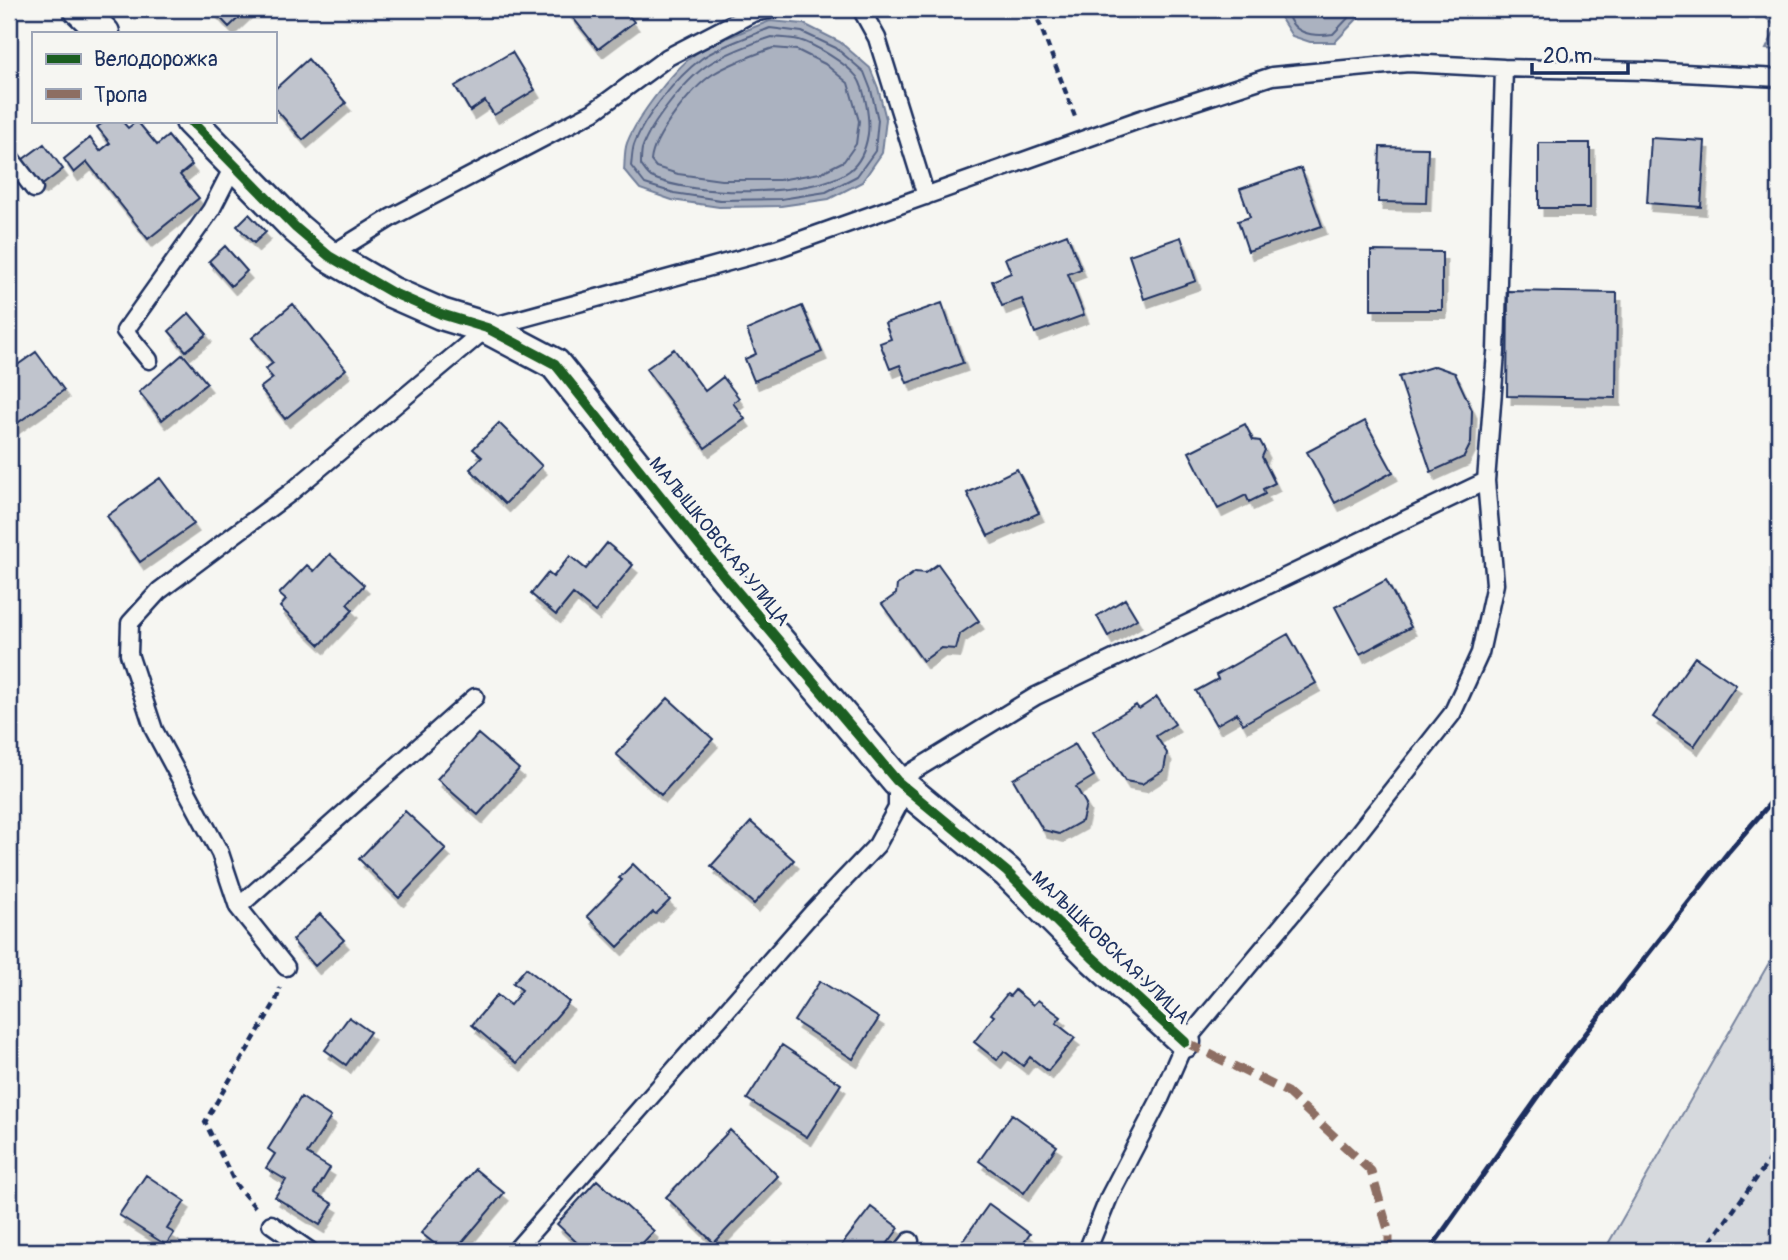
<svg xmlns="http://www.w3.org/2000/svg" width="1788" height="1260" font-family="Pangolin,sans-serif">
  <defs>
    <filter id="shadow"><feDropShadow dx="4.5" dy="8" stdDeviation="0" flood-color="#0004"/></filter>
  </defs>
  <rect width="100%" height="100%" fill="#f6f6f2"/>
  <filter id="ink" filterUnits="userSpaceOnUse"><feTurbulence type="fractalNoise" baseFrequency=".0143" numOctaves="2"/><feDisplacementMap in="SourceGraphic" scale="14" xChannelSelector="R" yChannelSelector="G"/><feConvolveMatrix kernelMatrix="1 2 1 2 8 2 1 2 1" color-interpolation-filters="sRGB"/></filter>
  <g filter="url(#ink)">
    <path fill="#d6d9dd" stroke="#78849e" stroke-width="2" d="M1779 951V1251H1604L1770 961Z"/>
    <path fill="#abb2c0" stroke="#717e99" stroke-width="2" d="M1279 9H1358V18L1335 42H1310L1292 36 1278 14Z
      M1755 9H1779V50L1766 49 1777 27Z
      M770 21 804 24 840 42 870 68 878 88 886 119 882 153 862 182 829 199 781 206 719 207 672 200 640 189 624 170C625 162 624 151 627 143 637 117 676 65 700 51 722 39 746 30 770 21Z"/>
    <g fill="none" stroke-linecap="round" stroke-linejoin="round">
      <path stroke="#556385" stroke-width="2" d="M1286 9C1291 34 1311 37 1333 34L1350 16 1351 9
        M770 28 802 32 836 48 864 72 871 90 878 120 875 151 857 176 826 192 781 199 720 200 674 193 645 184 631 166C632 159 632 151 634 145 644 117 677 77 701 59 717 47 751 36 770 28Z
        M772 37C780 38 790 38 799 40 814 44 847 64 857 77 865 89 870 119 868 134 866 147 861 162 849 171 812 197 692 197 651 177 647 174 644 169 641 165 641 160 641 154 642 149 650 124 685 81 706 66 722 55 753 43 772 37Z
        M773 48 797 50 825 64 848 83 859 121 856 144 844 161 820 173 779 180H721L678 174 656 167 651 161C653 136 692 88 713 74 731 63 753 55 773 48Z"/>
    </g>
    <path fill="#c0c4cd" stroke="#1b2f5e" stroke-width="2" filter="url(#shadow)" d="M212 9H248L229 27Z
      M566 9H633L627 13 634 22 598 49Z
      M512 52 535 90 494 115 485 101 470 111 455 86Z
      M308 59 346 103 303 140 275 108V89Z
      M106 121H122L128 128 137 121 157 145 168 136 192 165 180 175 199 198 148 239 87 162 74 173 64 159 90 138 100 151 110 143 97 127Z
      M1651 138 1705 141 1701 207 1647 203Z
      M1539 143H1590V208H1539Z
      M44 144 63 169 41 186 22 160Z
      M1380 147 1428 148 1426 203 1378 202Z
      M1301 168 1322 226 1248 251 1238 221 1250 217 1240 189Z
      M249 214 266 232 254 243 237 226Z
      M1067 234 1081 269 1068 274 1084 315 1035 333 1022 299 1002 306 992 281 1011 273 1005 258Z
      M1181 237 1196 281 1144 299 1129 255Z
      M225 246 247 271 231 286 209 261Z
      M1371 251 1442 252V310H1371Z
      M1508 291 1617 293 1616 398 1507 396Z
      M942 303 963 363 907 383 900 365 890 369 880 343 891 339 885 323Z
      M293 304 346 369 285 419 260 388 273 378 265 369 273 363 252 338Z
      M802 306 822 352 754 381 745 359 756 354 747 330Z
      M189 313 207 334 186 351 169 331Z
      M674 349 705 391 723 377 739 398 733 403 745 419 705 448 646 369Z
      M36 352 64 390 9 429V371Z
      M183 354 207 383 162 420 139 392Z
      M1435 366 1455 373 1472 410 1471 443 1464 457 1431 472 1399 377Z
      M1365 421 1393 472 1335 503 1307 452Z
      M499 423 542 466 505 504 470 469 482 457 473 449Z
      M1245 424 1253 440 1260 441 1265 450 1262 457 1275 483 1263 489 1265 494 1249 502 1246 495 1218 509 1189 452Z
      M1017 469 1039 513 988 536 967 493Z
      M160 478 194 524 140 562 107 516Z
      M607 543 633 565 595 612 573 594 556 615 531 594 548 573 553 577 570 556 586 569Z
      M330 554 364 585 347 604 353 610 320 645 280 607 286 600 279 594 307 565 314 571Z
      M938 564 979 621 960 634 956 649 941 648 923 661 882 604 896 594 897 585 915 572 925 573Z
      M1386 580 1411 627 1360 654 1335 607Z
      M1125 599 1137 619 1108 636 1097 616Z
      M1288 634 1316 683 1243 724 1237 713 1216 725 1196 691 1218 679 1216 675Z
      M1695 657 1736 685 1694 746 1653 717Z
      M1157 697 1175 724 1156 736 1167 753 1164 770 1142 784 1125 781 1093 731 1136 705 1139 709Z
      M668 698 713 739 661 795 616 754Z
      M478 734 519 769 478 815 437 779Z
      M1075 744 1094 776 1076 787 1086 804 1082 821 1059 834 1043 830 1013 779Z
      M405 811 446 849 399 898 359 859Z
      M751 822 794 860 754 904 711 866Z
      M633 864 670 900 656 914 653 912 618 947 587 916 622 880 619 878Z
      M320 914 344 940 315 966 292 940Z
      M526 968 569 1002 517 1063 472 1025 497 995 510 1005 522 990 513 983Z
      M820 981 879 1018 853 1059 794 1021Z
      M1015 990 1033 1005 1038 1000 1061 1017 1056 1023 1075 1038 1048 1071 1030 1057 1023 1066 1004 1051 997 1060 974 1042 994 1016 991 1014 1007 994 1010 996Z
      M349 1017 370 1032 346 1065 325 1050Z
      M782 1045 841 1084 807 1137 747 1099Z
      M301 1097 331 1117 307 1154 330 1168 315 1193 333 1204 320 1225 275 1197 286 1180 266 1168 275 1154 268 1149Z
      M1012 1114 1057 1146 1024 1193 979 1161Z
      M730 1130 778 1176 714 1243 666 1197Z
      M475 1169 504 1193 455 1251H444L421 1233Z
      M146 1175 185 1201 167 1229 174 1233 166 1245 119 1215Z
      M597 1180 654 1231 635 1251H586L557 1224Z
      M989 1204 1030 1234 1018 1251H960L957 1249Z
      M871 1207 899 1228 882 1251H837Z
      M926 1243 938 1251H921Z"/>
    <g fill="none" stroke-linecap="round" stroke-linejoin="round">
      <g stroke="#1b2f5e" stroke-width="21">
        <path id="service" d="M861 9 877 38 926 196
          M9 156 34 189
          M329 256 392 217 593 112 668 57 753 13 773 9
          M149 360 125 331 211 210 234 165
          M238 907 475 697
          M286 967 238 907 220 853 154 730 129 654 130 623 159 591 290 493 487 328 776 249 1141 119 1272 76 1408 63 1504 68 1645 71 1779 78
          M271 1224 310 1251
          M515 1251 813 912 877 845 897 808V781L1036 696 1486 481
          M902 1251 910 1241
          M1087 1251 1109 1197 1160 1099 1185 1042 1337 860 1452 714 1480 653 1495 584 1486 481 1496 352 1504 68"/>
      </g>
      <g stroke="#1b2f5e" stroke-width="35">
        <path id="minor" d="M79 9 104 33
          M191 121 296 228 329 256 391 292 441 314 487 328 555 364 725 577 897 781 1007 872 1092 957 1185 1042"/>
      </g>
      <path stroke="#1b2f5e" stroke-width="4.5" stroke-dasharray="7 5" stroke-linecap="butt" d="M1034 9 1076 119
        M255 1207 236 1185 205 1122 276 1001 280 988
        M1704 1251 1766 1165 1779 1142"/>
      <use href="#service" stroke="#f6f6f2" stroke-width="16"/>
      <use href="#minor" stroke="#f6f6f2" stroke-width="30"/>
      <path stroke="#1b2f5e" stroke-width="5" d="M1429 1251 1558 1069 1729 851 1779 793"/>
      <path stroke="#8d6e63" stroke-width="9" stroke-dasharray="18 9" stroke-linecap="butt" d="M1185 1042 1287 1092 1371 1171 1389 1233V1251"/>
      <g stroke="#f6f6f2" stroke-width="15">
        <path id="cycleway" d="M191 121 296 228 329 256 391 292 441 314 487 328 555 364 725 577 897 781 1007 872 1092 957 1185 1042"/>
      </g>
      <use href="#cycleway" stroke="#1b5e20" stroke-width="10"/>
    </g>
  </g>
  <g text-anchor="middle" stroke-width="7" stroke-linejoin="round" paint-order="stroke">
    <g font-size="19" fill="#1b2f5e" stroke="#f6f6f2">
      <text transform="translate(720 541) rotate(51)" y="7">МАЛЫШКОВСКАЯ УЛИЦА</text>
      <text transform="translate(1111 947) rotate(44)" y="7">МАЛЫШКОВСКАЯ УЛИЦА</text>
    </g>
  </g>
  <rect width="1788" height="1260" fill="none" stroke="#f6f6f2" stroke-width="35"/>
  <rect x="18" y="18" width="1753" height="1225" fill="none" stroke="#1b2f5e" stroke-width="2.5" filter="url(#ink)"/>
  <rect x="32" y="32" width="245" height="91" fill="#f6f6f2" stroke="#9ea6b7" stroke-width="2"/>
  <rect x="46" y="54" width="35" height="10" fill="#1b5e20" stroke="#9ea6b7" stroke-width="2"/>
  <text x="94" y="66" font-size="21" fill="#1b2f5e">Велодорожка</text>
  <rect x="46" y="89" width="35" height="10" fill="#8d6e63" stroke="#9ea6b7" stroke-width="2"/>
  <text x="94" y="102" font-size="21" fill="#1b2f5e">Тропа</text>
  <path d="M1532 63v10h96v-10" fill="none" stroke="#1b2f5e" stroke-width="3.5"/>
  <text x="1543" y="63" font-size="21" fill="#1b2f5e" stroke="#f6f6f2" stroke-width="5" paint-order="stroke">20 m</text>
</svg>
